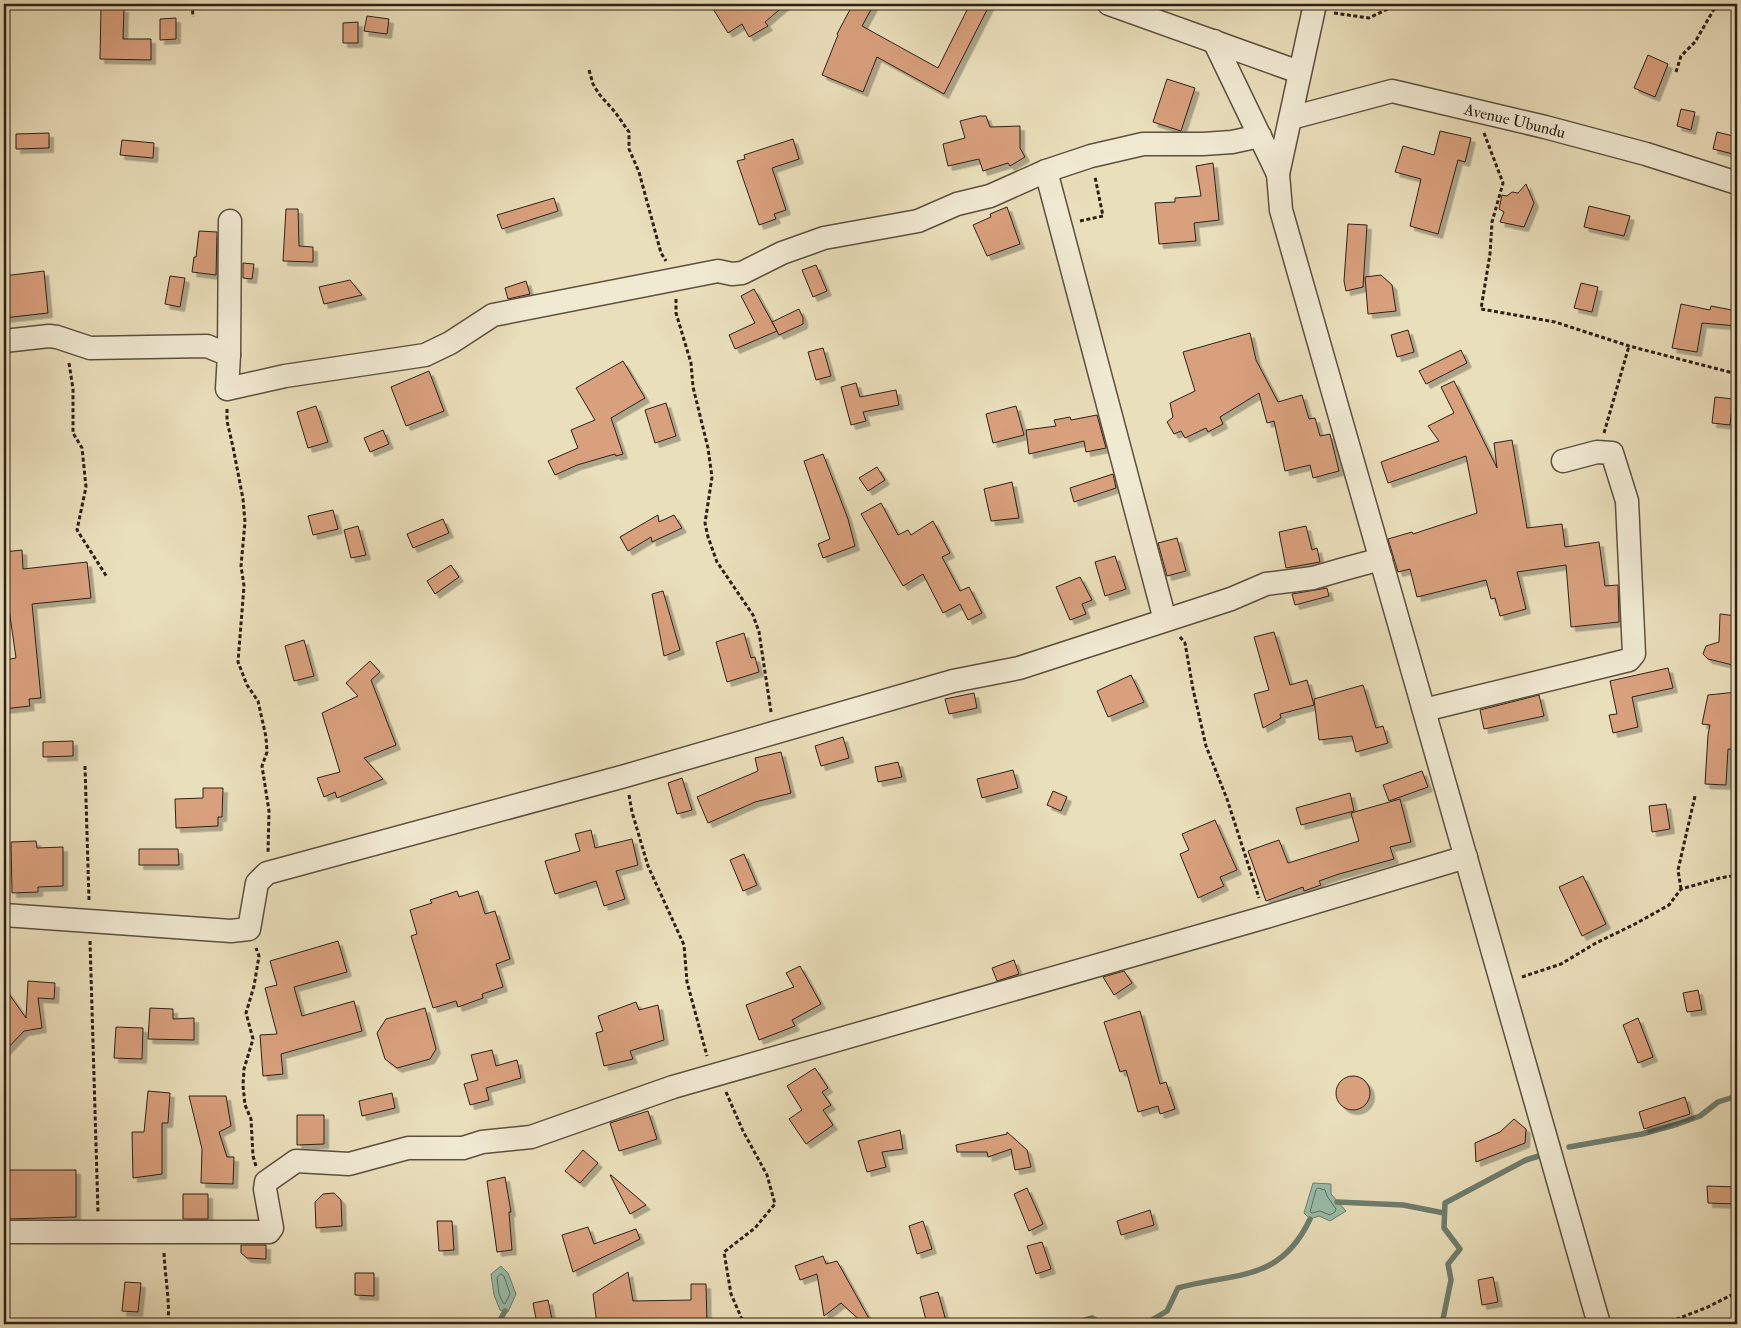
<svg xmlns="http://www.w3.org/2000/svg" width="1741" height="1328" font-family="'IM FELL Double Pica',serif">
  <defs>
    <filter id="shadow"><feDropShadow dx="4.5" dy="4.5" stdDeviation="0" flood-color="#0004"/></filter>
  </defs>
  <rect width="100%" height="100%" fill="#eadfbb"/>
  <filter id="stains"><feTurbulence type="fractalNoise" baseFrequency=".004" numOctaves="4"/><feColorMatrix values="0 0 0 0 .2 0 0 0 0 .09 0 0 0 0 .02 0 0 0 .5 -.17"/></filter>
  <radialGradient id="worn" r=".72"><stop offset=".6" stop-color="#630" stop-opacity="0"/><stop offset="1" stop-color="#630" stop-opacity=".3"/></radialGradient>
  <path fill="#99bdaa" stroke="#6e7e6f" d="M1313 1183 1331 1184V1194L1346 1211 1330 1221 1319 1216 1310 1219 1304 1213Z
    M501 1266 508 1273 516 1294 508 1312 500 1310 494 1295 491 1274Z"/>
  <g fill="none" stroke-linecap="round" stroke-linejoin="round">
    <path stroke="#646e60" stroke-width="1" d="M1318 1188 1325 1190 1327 1196 1336 1209 1335 1212 1330 1215 1320 1211 1312 1213 1310 1212 1316 1190Z
      M501 1274 504 1276 510 1294 505 1304 503 1303 499 1294 497 1278Z"/>
    <path stroke="#6e7e6f" stroke-width="5.5" d="M1569 1147 1642 1134 1678 1124 1700 1116 1718 1102 1737 1096
      M1337 1202 1403 1205 1444 1213
      M498 1324 505 1311
      M1072 1324 1092 1318 1103 1324
      M1145 1324 1167 1311 1178 1288C1235 1272 1280 1283 1310 1219
      M1442 1324 1451 1280 1448 1264 1460 1249 1444 1228 1445 1203 1526 1160 1539 1156"/>
  </g>
  <path fill="#d9a07d" stroke="#2e2016" filter="url(#shadow)" d="M710 4H786L765 22 768 26 749 37 742 24 728 33Z
    M853 4H874L862 26 938 68 970 4H990L944 94 877 57 863 92 822 75 838 35 837 34Z
    M101 7 124 8 123 39H151V60L100 59Z
    M367 16 389 19 387 34 364 31Z
    M176 18V39L160 40V19Z
    M358 22V43H343V23Z
    M1648 55 1668 64 1655 97 1634 88Z
    M1167 79 1195 88 1181 131 1153 122Z
    M1681 109 1695 112 1691 130 1677 126Z
    M980 116H986L990 127 1020 126V148L1025 157 1010 166 1008 163 983 171 979 159 948 166 943 144 965 138 960 121Z
    M1440 131 1471 138 1465 162 1458 160 1438 234 1410 226 1421 179 1395 172 1403 146 1434 155Z
    M1717 132 1737 137V155L1713 149Z
    M49 133V148L16 149V134Z
    M793 139 799 159 772 168 786 210 774 214 776 219 759 225 737 161 745 159 744 155Z
    M122 140 154 143 153 158 120 155Z
    M1213 163 1219 220 1194 223 1196 241 1159 244 1155 203 1175 202V198L1201 196 1196 166Z
    M1526 184 1534 203 1524 227 1500 222 1504 212 1499 209 1502 195 1507 196 1512 192 1518 193Z
    M554 198 558 211 502 229 497 215Z
    M1589 206 1630 216 1624 236 1584 227Z
    M1007 207 1020 244 987 256 973 225 991 217 990 214Z
    M286 209H298L299 246 313 247V262L283 261Z
    M1348 224 1367 225 1363 287 1346 291 1344 281Z
    M199 231 217 232 216 275 192 272 194 257H196Z
    M243 263 254 264 252 279 243 278Z
    M816 265 827 291 813 297 802 270Z
    M44 271 48 313 4 318V276Z
    M1381 275 1392 285 1396 311 1368 314 1365 277Z
    M170 276 185 278 180 307 165 304Z
    M350 280 362 295 324 304 319 287Z
    M526 281 530 294 508 299 505 288Z
    M1581 283 1598 287 1592 312 1574 308Z
    M754 289 777 331 735 349 729 335 755 323 741 296Z
    M1681 304 1710 310 1711 306 1737 311V326L1702 323 1697 352 1672 348Z
    M799 309 803 318V324L779 335 772 322Z
    M1408 330 1414 352 1397 357 1391 335Z
    M1250 333 1256 360 1278 402 1302 395 1309 419 1315 418 1320 436 1330 434 1339 471 1313 478 1310 465 1285 471 1274 421 1267 423 1259 393 1220 417 1223 424 1208 432 1206 428 1185 438 1181 431 1174 434 1167 422 1173 417 1170 403 1195 391 1183 352Z
    M823 348 831 376 816 380 808 352Z
    M1461 350 1467 363 1426 384 1419 371Z
    M623 361 645 398 611 418 623 454 616 456 615 454 577 465 555 475 548 461 578 448 571 430 595 420 576 388Z
    M429 371 444 411 406 426 391 387Z
    M1454 381 1497 468 1494 443 1512 440 1527 528 1562 524 1565 547 1599 542 1605 586 1618 585 1619 622 1571 627 1566 565 1517 572 1526 609 1500 616 1495 598 1491 599 1486 580 1417 597 1410 569 1398 572 1388 539 1412 532 1413 534 1477 513 1466 456 1388 483 1381 462 1439 441 1428 426 1454 413 1441 387Z
    M856 383 860 397 896 390 899 405 863 412 866 421 851 425 841 387Z
    M1715 397 1733 399 1730 425 1712 423Z
    M666 403 676 436 655 443 645 410Z
    M316 406 328 442 308 448 297 412Z
    M1016 406 1024 435 993 443 986 414Z
    M1097 415 1106 448 1086 452 1084 441 1029 454 1026 430 1056 426 1054 420 1070 417 1071 420Z
    M383 430 389 444 370 452 364 438Z
    M823 454 848 519 855 546 823 558 818 544 830 539 804 461Z
    M877 467 885 480 868 491 859 478Z
    M1113 474 1116 488 1074 502 1070 488Z
    M1012 482 1019 518 991 521 984 489Z
    M881 503 898 535 908 530 911 535 933 521 950 553 942 557 960 591 969 587 982 613 968 620 960 604 943 613 923 574 903 586 861 514Z
    M333 510 338 529 313 535 308 516Z
    M658 515 659 522 674 515 682 528 652 542 651 537 628 551 620 537Z
    M443 519 449 533 413 548 407 534Z
    M358 526 366 555 351 558 344 530Z
    M1306 526 1312 550 1317 548 1320 562 1286 568 1279 532Z
    M1177 538 1186 571 1167 576 1158 543Z
    M22 550 23 569 87 562 91 598 32 604 41 698 29 699 30 706 4 709V660L16 658 7 595H4V552Z
    M1115 556 1126 589 1105 596 1095 562Z
    M451 565 459 577 435 594 427 581Z
    M1080 577 1092 600 1082 604 1086 614 1070 620 1056 587Z
    M1327 588 1329 596 1295 605 1292 594Z
    M663 591 680 650 664 656 652 594Z
    M1720 614 1737 616V666L1708 659 1703 654 1706 646 1719 642Z
    M1274 632 1290 685 1307 680 1314 705 1280 714 1281 718 1263 728 1254 694 1269 690 1254 637Z
    M744 633 751 658 755 657 759 672 727 682 716 642Z
    M304 640 314 676 294 681 285 646Z
    M370 661 380 672 371 680 396 745 364 758 383 779 337 798 335 792 324 797 317 778 340 772 322 713 358 696 346 683Z
    M1668 668 1673 688 1632 697 1638 727 1613 733 1609 715 1617 714 1610 681Z
    M1131 675 1144 702 1108 717 1097 691Z
    M1363 685 1376 728 1383 726 1388 743 1356 752 1352 736 1319 740 1314 699Z
    M1737 692V750L1728 749 1726 785 1705 784 1708 735 1710 725 1702 724 1708 695Z
    M974 693 977 708 949 714 945 699Z
    M1539 695 1544 716 1484 729 1480 710Z
    M843 737 849 758 821 766 815 746Z
    M73 741V756L43 757V742Z
    M781 752 791 793 755 802 708 823 697 797 758 771 755 758Z
    M898 762 902 777 878 782 875 767Z
    M1013 770 1018 788 982 798 977 779Z
    M1422 771 1428 787 1389 801 1383 785Z
    M682 778 692 810 677 814 668 783Z
    M203 788H223L222 817H218V826L176 828 175 799 203 798Z
    M1053 791 1067 797 1061 811 1047 805Z
    M1350 793 1354 811 1301 825 1296 808Z
    M1400 799 1411 842 1390 847 1394 859 1339 874 1319 881 1321 885 1304 891 1303 887 1266 901 1248 851 1279 840 1288 863 1359 841 1351 813Z
    M1666 804 1670 829 1652 832 1649 806Z
    M1215 820 1237 870 1220 877 1224 886 1198 898 1180 854 1189 850 1182 834Z
    M591 830 595 848 632 839 638 865 616 871 625 899 604 906 596 881 555 894 545 861 580 851 575 834Z
    M36 841 37 848 63 847V886L38 887V892L12 893 11 842Z
    M139 849H178L179 865H139Z
    M744 854 757 885 743 891 730 860Z
    M1583 876 1606 924 1582 936 1559 887Z
    M457 891 459 897 478 891 485 914 495 911 510 959 496 964 503 987 482 994 483 998 458 1007 456 1001 433 1008 411 936 417 934 410 910 432 903 430 900Z
    M338 941 347 972 294 987 302 1016 354 1001 362 1031 281 1054 283 1074 263 1076 260 1035 277 1034 265 988 277 985 270 961Z
    M1014 960 1019 974 997 981 992 968Z
    M800 966 821 1004 792 1020 795 1026 759 1040 746 1005 794 987 786 973Z
    M1124 971 1132 983 1114 995 1103 977Z
    M28 981 55 983 54 999 38 998 42 1028 24 1031 4 1052V987L26 1018Z
    M1698 990 1702 1010 1687 1012 1683 993Z
    M636 1002 639 1010 658 1005 664 1040 630 1051 633 1059 604 1066 596 1033 603 1031 598 1016Z
    M150 1008 173 1009V1019L194 1018V1040L148 1039Z
    M425 1008 436 1049 430 1059 397 1068 385 1059 377 1033 386 1019Z
    M1140 1011 1160 1084 1166 1082 1175 1109 1160 1114 1158 1106 1138 1112 1126 1070 1120 1072 1104 1022Z
    M1638 1018 1653 1057 1638 1063 1623 1025Z
    M116 1027 143 1028 142 1059 114 1058Z
    M492 1050 496 1066 517 1060 521 1078 486 1088 489 1100 470 1105 464 1084 478 1080 471 1055Z
    M815 1068 828 1088 822 1092 831 1105 823 1110 833 1125 806 1144 789 1119 802 1110 787 1086Z
    M1336 1093a17 17 0 1 1 34 0a17 17 0 1 1-34 0Z
    M148 1091 170 1093 168 1123H162V1174L133 1178 132 1132H144Z
    M392 1093 395 1108 362 1116 359 1101Z
    M189 1096H226L231 1126 219 1132 227 1157H234L233 1184 201 1183 202 1149Z
    M1685 1097 1690 1114 1644 1129 1639 1112Z
    M648 1111 657 1139 619 1151 610 1123Z
    M297 1115H324V1144L297 1145Z
    M1514 1119 1526 1129 1525 1143 1476 1162 1475 1143 1500 1132Z
    M900 1130 903 1149 882 1152 886 1167 867 1172 858 1141Z
    M1007 1132 1027 1150 1031 1167 1015 1170 1011 1149 988 1157 987 1152H957L956 1145 1007 1134Z
    M583 1150 598 1163 580 1183 565 1171Z
    M6 1170H76V1217L9 1219V1209H6Z
    M610 1175H611L646 1205 630 1214Z
    M505 1177 511 1212H509L512 1250 497 1252 487 1181Z
    M1707 1186 1737 1187V1204L1708 1203Z
    M1027 1188 1043 1224 1029 1231 1014 1194Z
    M334 1193 341 1200 342 1226 316 1228 315 1202 323 1194Z
    M183 1194H208V1219H183Z
    M1150 1210 1154 1225 1121 1235 1117 1221Z
    M437 1221H452L454 1250 439 1251Z
    M923 1221 932 1249 917 1254 909 1226Z
    M588 1227 594 1244 636 1229 640 1239 573 1272 562 1235Z
    M1042 1242 1051 1269 1036 1274 1027 1246Z
    M241 1245H266V1259L247 1258 241 1253Z
    M823 1256 826 1264 837 1261 872 1324H864L841 1303 824 1316 817 1274 800 1280 795 1266Z
    M628 1272 633 1301 691 1300V1284H706L707 1324H597L593 1294Z
    M355 1273H374V1296L355 1295Z
    M1493 1277 1498 1302 1482 1305 1478 1280Z
    M125 1282 141 1283 138 1312 122 1311Z
    M938 1292 946 1321 927 1324 920 1297Z
    M548 1300 553 1324H537L533 1303Z"/>
  <g fill="none" stroke-linecap="round" stroke-linejoin="round">
    <g stroke="#5d503f" stroke-width="25">
      <g id="minor">
        <path d="M1109 4 1299 72"/>
        <path d="M1315 4 1278 174 1281 210 1599 1324"/>
        <path d="M1214 41 1278 174"/>
        <path id="s1" d="M1291 118 1392 91 1545 127 1646 154 1737 183"/>
        <path d="M1046 171 1165 620"/>
        <path d="M4 341 49 336 57 337 90 348 207 346 229 355 227 389 285 376 425 355 450 343 493 315 718 271 732 274 742 273 782 253 824 238 918 221 957 204 990 196 1046 171 1091 156 1143 144H1203L1232 142 1260 136"/>
        <path d="M229 355 230 221"/>
        <path d="M1424 710 1629 660 1634 654 1627 501 1612 453 1597 452 1563 461"/>
        <path d="M4 915 231 931 249 929 257 883 267 873 625 776 953 681 1019 668 1231 599 1266 584 1313 578 1344 569 1381 559"/>
        <path d="M4 1232H269L272 1228 265 1189 266 1182 296 1161 349 1164 408 1148H463L482 1142 531 1137 673 1087 1266 917 1466 857"/>
      </g>
    </g>
    <path stroke="#2e2016" stroke-width="3" stroke-dasharray="4 2.5" stroke-linecap="butt" d="M192 4 193 17
      M1334 13 1369 18 1398 4
      M589 70 593 84 599 94 615 112 629 132V149L639 172 661 253 666 261
      M1676 72 1681 56 1695 42 1717 4
      M1484 133 1503 183 1492 222 1490 254 1481 309 1555 322 1629 346 1737 374
      M1080 221 1103 216 1095 177
      M676 299V313L691 363 693 387 708 448 712 477 705 523 708 537 717 562 753 615 759 632 771 712
      M69 363 73 389V433L82 448 86 487 77 530 107 577
      M227 409V421L233 447 243 499 245 522 241 566 244 586 238 662 247 685 258 701 266 737 267 752 262 766 269 811 268 853
      M1604 433 1629 346
      M1180 637 1185 643 1193 689 1206 746 1227 799 1259 898
      M85 766 89 900
      M629 795 632 812 648 866 684 945 687 982 707 1056
      M1681 889 1678 870 1695 796
      M90 941 98 1212
      M1522 977 1561 964 1596 943 1635 924 1669 905 1681 889 1720 878 1737 875
      M726 1092 743 1131 767 1175 775 1204 755 1228 724 1252 731 1294 744 1324
      M256 1166 253 1156 251 1119 245 1105 243 1085 244 1069 253 1039 246 1013 254 986 259 956 256 948
      M164 1253C165 1277 170 1300 168 1324
      M1664 1324 1708 1307 1737 1292"/>
    <use href="#minor" stroke="#f1ead3" stroke-width="22"/>
  </g>
  <g text-anchor="middle" stroke-width="4" stroke-linejoin="round" paint-order="stroke">
    <g font-size="16" fill="#2e2016" stroke="#f1ead3">
      <text dy="6" stroke="none"><textPath href="#s1" startOffset="231">Avenue Ubundu</textPath></text>
    </g>
  </g>
  <rect width="1741" height="1328" fill="none" stroke="#eadfbb" stroke-width="20"/>
  <rect x="5" y="5" width="1731" height="1318" fill="none" stroke="#2e2016" stroke-width="2.5"/>
  <rect x="10" y="10" width="1721" height="1308" fill="none" stroke="#2e2016"/>
  <rect width="100%" height="100%" filter="url(#stains)"/>
  <rect width="100%" height="100%" fill="url(#worn)"/>
</svg>
